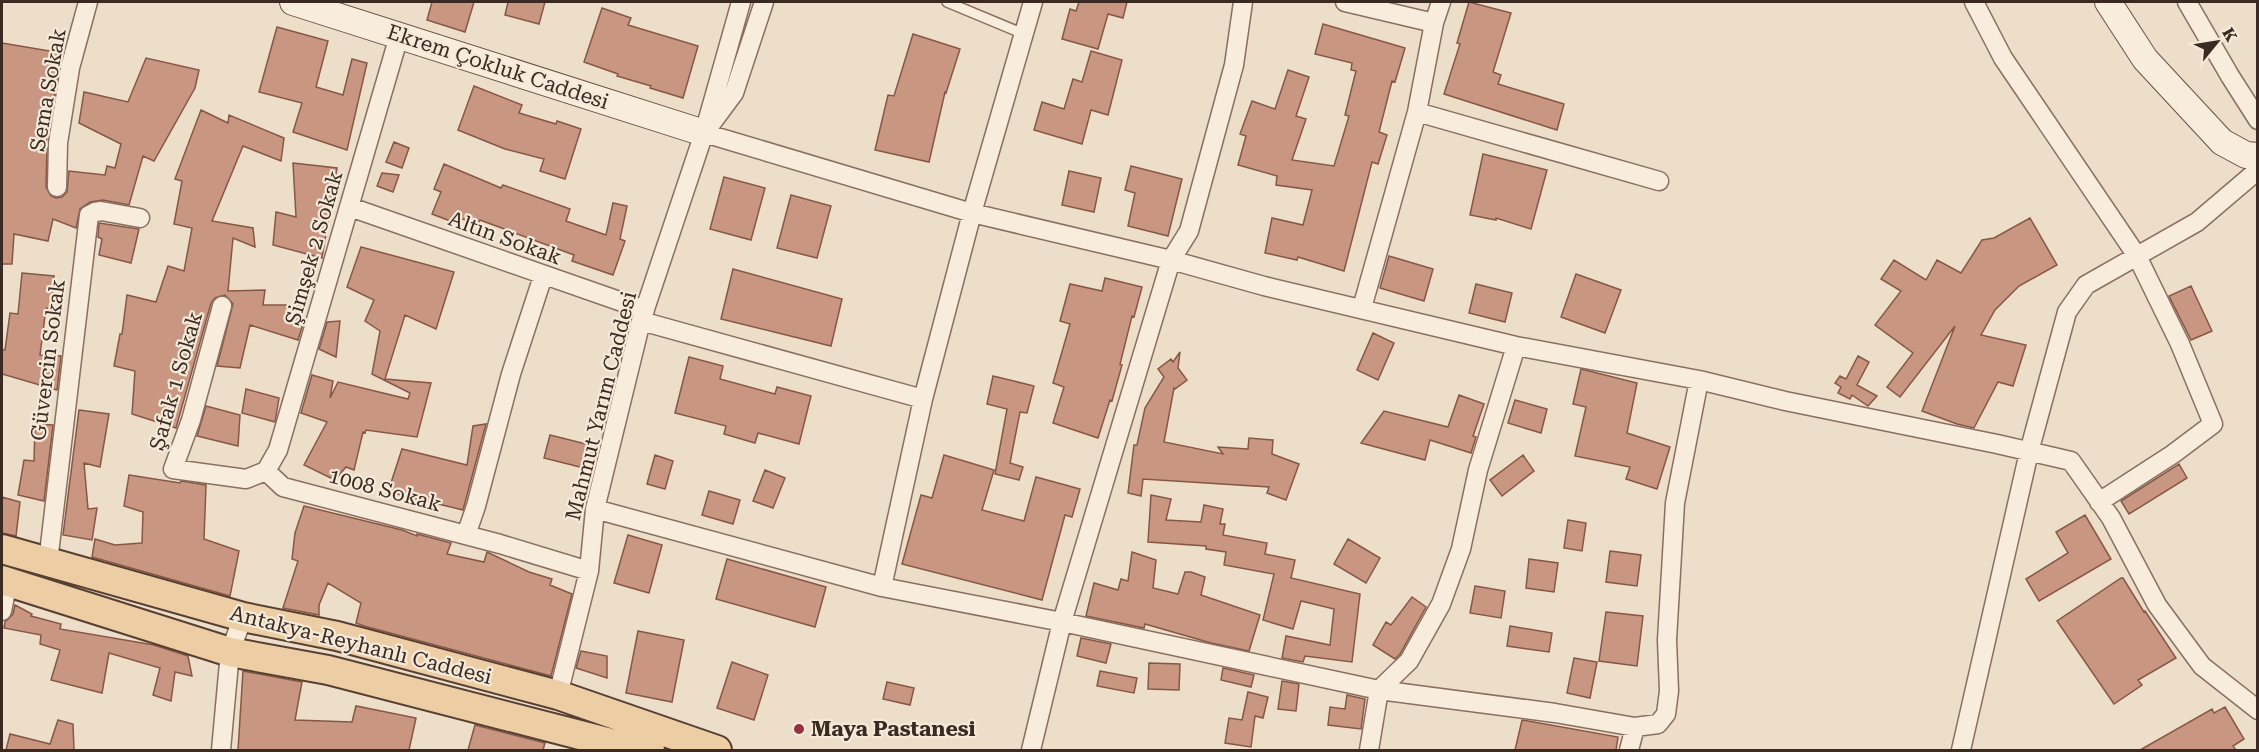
<svg xmlns="http://www.w3.org/2000/svg" width="2259" height="752" font-family="'Roboto Serif',serif">
  <rect width="100%" height="100%" fill="#eddeca"/>
  <path fill="#c99681" stroke="#875746" stroke-width="1.5" d="M432 2H474L465 32 427 20Z
    M508 2H545L539 24 505 15Z
    M1079 2H1127L1123 18 1108 14 1098 49 1062 39 1070 9 1076 11Z
    M1469 2 1511 13 1493 72 1501 75 1498 84 1564 104 1557 130 1444 94 1460 44 1457 43Z
    M602 8 631 18 628 25 698 46 683 98 650 88 651 86 617 76 618 74 584 62Z
    M1323 24 1405 48 1395 82 1392 81 1379 132 1387 135 1378 164 1372 162 1344 271 1298 257 1297 260 1265 253 1272 218 1303 225 1312 190 1276 185 1277 176 1238 165 1246 136 1240 134 1252 101 1275 109 1288 70 1309 77 1296 116 1306 119 1292 160 1334 166 1349 116 1345 115 1356 71 1351 70 1352 63 1315 54Z
    M277 27 328 41 316 87 343 95 352 59 367 63 347 150 293 132 302 103 259 92Z
    M913 34 960 49 946 93 945 92 929 162 875 150 888 95 894 96Z
    M2 43 62 53 45 148H47L46 187 51 196 56 198 62 197 67 192 69 171 105 175 107 166 115 168 121 144 79 123 84 92 128 102 146 58 199 70 195 88 154 161 143 156 129 205 103 200 90 202 80 209 76 228 53 219 48 241 14 234 12 264H2Z
    M1091 51 1122 60 1108 115 1091 110 1082 144 1034 130 1042 102 1064 109 1073 79 1082 82Z
    M474 86 522 105 519 113 556 124 557 121 581 129 565 179 540 171 544 159 505 149 458 130Z
    M201 110 228 123 229 115 284 138 281 161 243 146 212 221 253 228 255 247 233 238 228 291 265 290 263 305H304L299 325 303 324 298 340 250 325 240 368 217 366 233 304 225 295 215 298 211 303 176 428 132 414 135 371 114 366 120 334H122L127 295 156 302 168 266 184 271 192 228 174 224 182 181 175 179Z
    M394 142 409 148 402 168 386 162Z
    M1483 154 1547 170 1531 229 1496 218V220L1470 215Z
    M293 163 337 168 322 258 273 245 276 212 296 217Z
    M444 164 501 188 503 185 570 209 566 221 606 235 613 203 627 206 620 239 625 241 613 275 572 261 574 255 480 220 478 225 460 218 458 224 432 214 441 192 434 189Z
    M1131 166 1182 179 1168 236 1128 226 1135 193 1125 190Z
    M1069 171 1101 178 1094 212 1062 205Z
    M382 173 399 175 393 192 377 186Z
    M724 177 765 188 751 240 710 229Z
    M791 195 831 206 817 258 777 248Z
    M2030 218 2057 265 2019 286 1995 310 1981 335 2026 345 2013 386 1998 382 1974 428 1957 424 1922 411 1955 326 1900 397 1887 387 1913 353 1875 325 1901 291 1881 279 1894 260 1926 280 1937 260 1961 273 1982 240 1994 238Z
    M99 223 139 229 131 263 99 255 102 239 98 237Z
    M361 247 454 272 436 329 405 315 385 379 431 383 417 437 366 430 365 433 363 432 354 470 346 467 335 480 304 465 327 422 301 413 312 375 333 381 330 398 338 382 408 399 410 393 372 374 380 331 365 321 374 300 347 287Z
    M1389 256 1433 269 1424 301 1380 288Z
    M733 269 842 299 831 346 721 319Z
    M22 273 54 276 52 309 46 308 40 355 61 356 57 390 2 374V350H5L10 313 18 314Z
    M1576 274 1621 290 1605 333 1561 317Z
    M1105 278 1142 287 1134 317 1132 316 1120 364 1122 365 1112 401 1110 400 1098 438 1053 423 1064 387 1053 383 1070 324 1060 321 1070 284 1102 291Z
    M1476 284 1512 293 1505 322 1469 313Z
    M2191 286 2212 331 2191 340 2169 296Z
    M340 321 336 357 319 349 327 322Z
    M1373 333 1394 343 1378 380 1357 370Z
    M1180 352 1178 368 1187 380 1175 389 1174 388 1164 442 1223 454 1218 447 1248 449 1249 438 1273 440 1272 454 1299 464 1286 500 1267 493 1269 487 1143 479 1141 496 1128 493 1134 445H1137L1145 408 1164 377 1158 369 1171 359 1173 362Z
    M1858 356 1869 362 1857 385 1877 396 1868 406 1852 395 1850 399 1838 393 1841 387 1835 383 1840 376 1846 379Z
    M689 357 723 366 720 379 775 394 777 387 811 396 799 444 758 433 755 443 724 434 726 426 675 413Z
    M1581 369 1637 383 1627 433 1670 447 1657 489 1626 479 1630 467 1575 456 1586 407 1573 404Z
    M993 376 1034 386 1027 413 1020 412 1010 463 1023 467 1019 480 995 474 1007 409 987 404Z
    M246 389 279 398 275 422 242 413Z
    M1459 395 1484 404 1473 436 1476 437 1471 453 1430 440 1425 460 1361 443 1384 411 1448 427Z
    M1515 400 1547 409 1541 433 1508 423Z
    M206 406 240 415 238 446 197 436Z
    M79 410 109 414 100 467 84 463 88 509 97 508 92 540 63 535Z
    M35 424 53 425 44 501 18 495 24 460 34 461Z
    M486 424 463 510 388 492 402 449 467 465 473 426Z
    M550 435 594 446 588 469 544 458Z
    M655 455 673 461 665 489 647 484Z
    M944 455 994 470 982 510 1024 521 1036 477 1080 489 1072 517 1065 515 1042 600 902 564 921 495 932 498Z
    M1523 455 1534 471 1502 496 1490 480Z
    M2179 464 2187 478 2129 514 2121 501Z
    M765 470 785 478 773 508 753 501Z
    M129 475 180 483 181 481 206 485 204 539 239 551 230 596 92 557 95 539 115 545 142 543 143 512 124 506Z
    M709 491 740 500 733 524 702 515Z
    M1151 495 1171 499 1166 520 1201 522 1204 505 1223 509 1220 524H1225L1223 535 1267 543 1265 554 1295 560 1291 578 1360 594 1352 662 1305 656 1303 662 1282 658 1286 636 1330 645 1334 609 1301 601 1293 629 1263 620 1274 574 1224 565 1226 552 1206 549V546L1148 542Z
    M2 497 20 502 16 536 2 533Z
    M304 506 402 530 417 536V534L451 543 447 554 484 562 487 552 529 572 552 579 550 585 572 594 551 676 364 626 356 623 361 603 328 583 319 605V615L283 608 298 561 292 559 295 533Z
    M2085 515 2111 559 2039 601 2026 579 2068 553 2056 532Z
    M1568 520 1586 523 1582 551 1564 548Z
    M628 535 662 545 649 593 614 583Z
    M1348 539 1380 558 1366 583 1334 564Z
    M1610 551 1641 555 1637 586 1606 582Z
    M1132 552 1156 560 1153 588 1178 594 1185 572H1191L1205 577 1201 595 1260 615 1249 651 1211 643 1145 624 1144 628 1086 616 1094 583 1118 590 1121 579 1128 581Z
    M727 559 826 587 815 627 716 599Z
    M1529 559 1558 563 1554 592 1526 588Z
    M2121 578H2123L2144 612 2145 611 2176 658 2138 680 2142 685 2114 704 2057 621Z
    M1475 586 1505 591 1501 618 1470 613Z
    M1412 597 1426 607 1400 654 1395 659 1373 645 1386 622 1391 625Z
    M15 605 32 614 31 616 61 624 60 629 154 645 188 656 192 676 175 672 171 701 153 695 160 668 109 653 102 693 51 680 60 650 40 644 41 635 4 628 5 622 13 614Z
    M1606 612 1643 616 1637 666 1599 661Z
    M1510 626 1552 633 1549 652 1507 646Z
    M638 631 684 640 672 702 626 693Z
    M1081 638 1111 644 1106 663 1077 656Z
    M581 651 607 656V678L576 668Z
    M1574 658 1597 662 1590 698 1567 693Z
    M732 662 768 675 754 720 717 708Z
    M1149 663 1180 664 1179 690 1148 689Z
    M1223 668 1254 675 1251 687 1221 680Z
    M243 671 302 682 295 720 352 722 356 706 416 718 409 750H238Z
    M1100 671 1137 678 1134 693 1097 686Z
    M1282 681 1299 684 1296 711 1278 709Z
    M887 682 914 688 910 705 883 699Z
    M1248 692 1268 697 1263 718 1255 716 1251 747 1225 743 1229 718 1242 720Z
    M1347 695 1365 699 1361 729 1328 725 1330 707 1345 709Z
    M2225 707 2244 739 2233 746 2236 750H2140L2212 709 2214 713Z
    M58 720 73 724 74 750H6L10 734 50 744Z
    M1522 720 1618 737 1616 750H1515Z
    M475 725 545 743 543 750H468Z"/>
  <g fill="none" stroke-linecap="round" stroke-linejoin="round">
    <g stroke="#896f5f" stroke-width="12">
      <path id="lane" d="M947 2 1024 34"/>
    </g>
    <g stroke="#896f5f" stroke-width="21">
      <path id="street" d="M1345 2 1434 23
        M1974 2 2003 58 2137 256 2180 344 2213 424 2173 454 2099 502
        M2187 2 2230 76 2258 120
        M1417 112 1659 181
        M711 124 734 93 764 2
        M704 133 972 213 1171 260 1264 286 1516 346 1699 380 1785 401 1997 444 2071 461 2111 518 2157 605 2202 666 2258 710
        M57 187 58 143 70 68 88 2
        M350 207 645 310
        M222 306 191 420 173 469 246 479 266 471 283 487 500 544 589 571
        M1362 308 1417 112 1434 23 1441 2
        M641 321 923 399 972 213 1033 2
        M266 471 278 450 399 36
        M595 509 882 587 1062 622 1379 690 1555 713 1635 727 1658 724 1666 714 1669 691 1667 640 1675 503 1699 380
        M466 535 476 506 511 374 543 276
        M48 562 89 215 95 212 101 211 140 218
        M882 587 923 399
        M2 611 8 582
        M558 695 589 571 595 509 641 321 704 133 741 2
        M221 750 230 652 243 617
        M1031 750 1062 622 1171 260 1189 231 1234 65 1243 2
        M1369 750 1379 690 1409 661 1441 604 1461 549 1478 470 1516 346
        M1629 750 1635 727
        M1961 750 2029 452 2067 312 2086 285 2197 222 2258 170"/>
    </g>
    <g stroke="#6b5142" stroke-width="28">
      <path id="secondary" d="M293 2 704 133
        M2108 2 2145 59 2222 142 2246 155 2258 156"/>
    </g>
    <g stroke="#573f32" stroke-width="32">
      <path id="primary" d="M2 549 243 617 337 636 558 695 717 750
        M2 580 230 652 328 670 615 744 650 750"/>
    </g>
    <use href="#lane" stroke="#f8ecdd" stroke-width="9"/>
    <use href="#street" stroke="#f8ecdd" stroke-width="18"/>
    <use href="#secondary" stroke="#f8ecdd" stroke-width="26"/>
    <use href="#primary" stroke="#edcda4" stroke-width="28"/>
  </g>
  <circle fill="#953140" stroke="#f5e9d9" stroke-width="2" cx="799" cy="729" r="6"/>
  <g text-anchor="middle" stroke-width="4.5" stroke-linejoin="round" paint-order="stroke">
    <g font-size="21" fill="#3a2a21" stroke="#f5e9d9">
      <text transform="translate(498 67) rotate(18)" y="7">Ekrem Çokluk Caddesi</text>
      <text transform="translate(48 90) rotate(-80)" y="7">Sema Sokak</text>
      <text transform="translate(505 238) rotate(20)" y="7">Altın Sokak</text>
      <text transform="translate(314 248) rotate(-74)" y="7">Şimşek 2 Sokak</text>
      <text transform="translate(48 360) rotate(-83)" y="7">Güvercin Sokak</text>
      <text transform="translate(176 381) rotate(-74)" y="7">Şafak 1 Sokak</text>
      <text transform="translate(601 406) rotate(-76)" y="7">Mahmut Yarım Caddesi</text>
      <text transform="translate(385 490) rotate(15)" y="7">1008 Sokak</text>
      <text transform="translate(361 645) rotate(14)" y="7">Antakya-Reyhanlı Caddesi</text>
    </g>
    <g font-size="21" font-weight="bold" fill="#3a2a21" stroke="#f5e9d9" text-anchor="start">
      <text x="811" y="736">Maya Pastanesi</text>
    </g>
  </g>
  <rect width="2259" height="752" fill="none" stroke="#3a2a21" stroke-width="6"/>
  <g transform="translate(2217 42) rotate(60)" stroke="#f5e9d9" stroke-width="4.5" paint-order="stroke">
  <path d="M0-4.5L10 22L0 15L-10 22Z" fill="#3a2a21"/>
  <text y="-9" font-size="16" font-weight="bold" text-anchor="middle" fill="#3a2a21">K</text>
  </g>
</svg>
